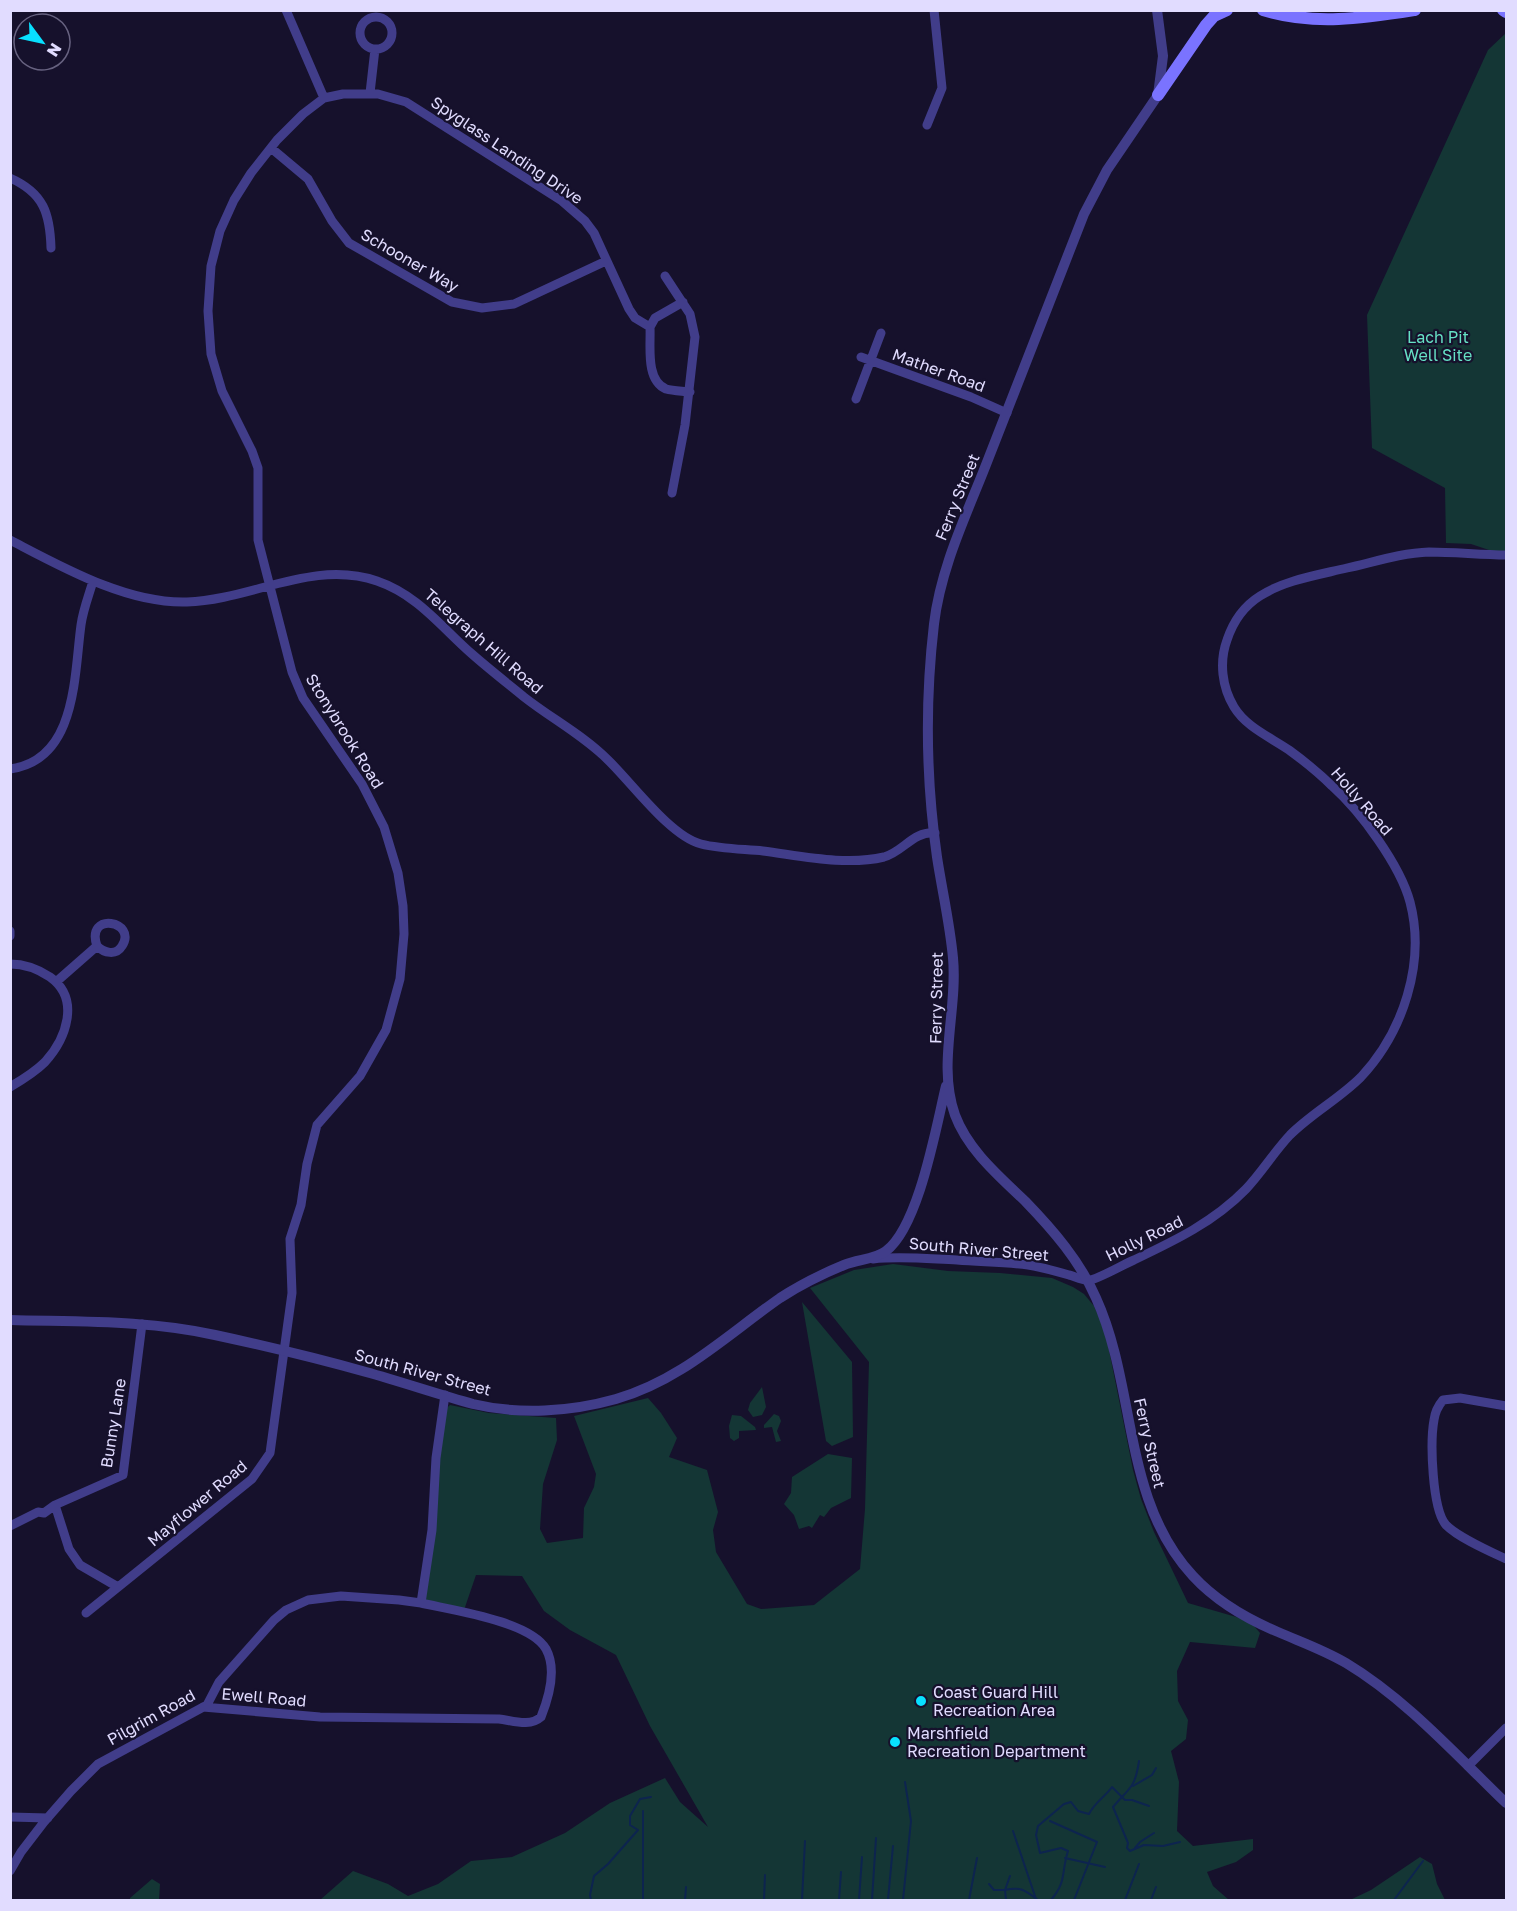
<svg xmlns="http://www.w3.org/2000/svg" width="1517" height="1911" font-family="'Golos Text',sans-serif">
  <rect width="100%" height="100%" fill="#16112c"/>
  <path fill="#143635" d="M1506 33V552H1495L1471 544 1446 543 1445 488 1372 448 1367 315 1488 50Z
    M893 1264 948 1271 1000 1273 1052 1278 1073 1287 1084 1294 1094 1306 1105 1330 1133 1470 1141 1499 1154 1532 1188 1603 1250 1621 1260 1633 1255 1648 1190 1642 1177 1671 1178 1701 1188 1720 1186 1739 1171 1751 1179 1782 1177 1831 1193 1846 1253 1839V1850L1236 1862 1207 1872 1213 1886 1229 1900H320L353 1871 388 1884 408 1896 438 1884 471 1861 512 1857 565 1833 610 1803 665 1778 680 1802 708 1827 650 1726 616 1655 570 1630 544 1611 522 1576 476 1575 463 1613 421 1603 442 1412 450 1405 489 1413 556 1418 557 1440 543 1484 540 1529 547 1543 583 1538 584 1508 594 1487 596 1474 574 1416 648 1398 661 1413 677 1438 669 1457 707 1470 718 1512 713 1530 716 1552 747 1604 761 1609 814 1605 860 1569 865 1509 869 1362 810 1288 854 1270Z
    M802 1302 852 1362 853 1437 832 1446 826 1441Z
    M762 1387 766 1407 762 1415 753 1417 748 1410 750 1403Z
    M774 1414 779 1416 781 1421 777 1431 781 1441 776 1442 772 1427 764 1428V1425Z
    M732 1415 741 1416 755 1427 756 1430 739 1431V1438L734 1441 730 1438 729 1426Z
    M828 1454 852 1458 851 1498 831 1508 824 1517 820 1515 812 1528 809 1526 799 1529 794 1515 784 1504 791 1493 792 1477Z
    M1420 1857 1432 1864 1437 1884 1445 1900H1350L1371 1890Z
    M152 1879 160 1884 159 1900H130V1898Z"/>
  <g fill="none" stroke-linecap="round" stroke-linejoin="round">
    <path stroke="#0d244f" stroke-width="2" d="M1139 1761C1135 1789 1129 1788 1113 1807L1128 1843 1127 1848 1130 1851 1144 1845 1163 1846 1180 1842
      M1133 1786 1152 1775 1156 1768
      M1050 1821 1097 1842 1074 1900
      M1013 1831 1036 1899
      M1135 1848 1140 1842 1154 1833
      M1065 1858 1105 1867
      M989 1884 994 1890H1005L1010 1876
      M591 1900 590 1895 594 1876 608 1864 638 1830 630 1825V1816L640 1799 651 1797
      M643 1900V1811
      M685 1900 686 1887
      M764 1900 765 1875
      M802 1900 805 1841
      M839 1900 841 1872
      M859 1900 862 1857
      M872 1900 876 1838
      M888 1900 893 1846
      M903 1900 911 1821 905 1782
      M969 1900 977 1858
      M1006 1900 1005 1890C1021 1886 1026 1891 1038 1900
      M1051 1900C1067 1881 1061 1873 1068 1851L1061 1848 1040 1853 1036 1835 1038 1826 1064 1804 1071 1802 1078 1811 1089 1814C1095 1802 1105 1797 1112 1787L1125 1800H1132L1149 1806
      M1125 1900 1139 1864
      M1151 1900 1156 1887
      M1394 1900 1423 1861"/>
    <path stroke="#413d8a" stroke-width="9" d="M286 10 324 98
      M360 33a16 16 0 1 1 32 0a16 16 0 1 1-32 0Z
      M370 93 375 49
      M927 125 942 88 934 10
      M271 148 308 179 332 221 349 243 452 302 482 308 514 304 606 261
      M10 178C44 193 50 214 51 248
      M665 276 690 314 695 337 685 425 672 493
      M650 327 655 318 683 302
      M861 357 971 397 1007 413
      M856 399 881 333
      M10 540C62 567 127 604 187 602 251 600 313 559 377 581 418 595 441 627 472 654 489 669 507 683 524 697 552 719 583 735 608 760 632 783 670 836 701 844 721 849 743 849 763 851 802 856 846 866 884 857 903 852 913 831 935 833
      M10 769C77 760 74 676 81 625 83 610 89 595 93 581
      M10 931V936
      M10 964C25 964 38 969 50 977 81 999 66 1039 45 1062 35 1072 22 1080 10 1087
      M56 982 97 946C104 953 116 956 122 946 138 921 85 911 97 946
      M873 1259C901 1256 930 1259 957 1260 981 1262 1004 1262 1028 1265 1041 1267 1055 1271 1069 1275 1074 1276 1083 1281 1089 1280 1097 1280 1124 1264 1134 1260 1174 1241 1214 1222 1246 1189 1262 1172 1274 1152 1290 1135 1312 1113 1339 1099 1361 1077 1403 1032 1426 963 1410 902 1400 865 1361 812 1332 786 1319 773 1304 761 1289 750 1270 737 1246 727 1234 707 1222 687 1219 662 1227 640 1233 622 1244 606 1260 596 1285 580 1318 575 1347 568 1374 562 1401 553 1429 552 1455 552 1481 555 1506 555
      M1506 1406 1460 1398 1443 1400C1438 1406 1435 1412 1434 1420 1430 1442 1432 1509 1446 1525 1459 1538 1489 1551 1506 1559
      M55 1505 69 1549 80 1565 118 1587
      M10 1526 38 1512 44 1513 55 1505 123 1475 142 1324
      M86 1613 252 1479 270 1453 292 1293 290 1239 301 1205 307 1164 317 1125 360 1076 386 1030 400 979 404 934 403 906 398 873 384 827 362 784 303 698 292 672 258 540V468L252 451 222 391 211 354 208 311 211 266 220 231 234 200 251 173 277 140 303 114 324 98 343 94H378L406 102 562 201 585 221 594 233 629 309 635 318 650 327C651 345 645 380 666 389 673 391 682 391 690 392
      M203 1707 320 1717 499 1719C514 1721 530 1727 541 1717 549 1697 557 1669 546 1649 530 1621 451 1610 421 1603
      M1468 1766 1506 1728
      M10 1817 48 1818
      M10 1871 21 1852 44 1822 71 1791 98 1764 207 1705 219 1682 274 1620 286 1610 308 1600 341 1596 399 1600 421 1603 432 1530 436 1458 445 1395"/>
    <path stroke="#413d8a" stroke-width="10" d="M1157 10 1163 56 1158 95 1107 170 1084 214C1053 295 1021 376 989 457 968 512 941 565 934 624 925 701 926 780 937 857 942 890 950 924 953 958 958 1009 937 1065 955 1115 968 1150 999 1176 1025 1201 1053 1230 1080 1261 1096 1298 1137 1388 1122 1500 1193 1576 1216 1601 1247 1619 1278 1632 1301 1642 1324 1650 1346 1663 1406 1699 1456 1755 1506 1803
      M10 1320C79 1322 148 1320 215 1335 266 1346 316 1358 366 1372 402 1382 437 1394 473 1404 519 1415 570 1412 616 1399 680 1381 727 1335 780 1298 800 1285 822 1274 844 1265 858 1259 874 1260 886 1251 919 1226 936 1127 946 1086"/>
    <path stroke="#7a73ff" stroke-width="12" d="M1263 10C1314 26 1364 18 1415 10
      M1503 10 1506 12
      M1158 95 1206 25 1214 16 1227 10"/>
  </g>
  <g fill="#08e0ff" stroke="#16112c" stroke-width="2">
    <circle cx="921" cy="1701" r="6"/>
    <circle cx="895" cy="1742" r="6"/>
  </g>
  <g text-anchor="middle" stroke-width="4.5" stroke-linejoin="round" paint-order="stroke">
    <g font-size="16" fill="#e1dcff" stroke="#16112c">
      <text transform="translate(507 150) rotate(34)" y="6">Spyglass Landing Drive</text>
      <text transform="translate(410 260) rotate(30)" y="6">Schooner Way</text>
      <text transform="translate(939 370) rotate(20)" y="6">Mather Road</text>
      <text transform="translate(957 497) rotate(-68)" y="6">Ferry Street</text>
      <text transform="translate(484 641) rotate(41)" y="6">Telegraph Hill Road</text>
      <text transform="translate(345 731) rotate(58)" y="6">Stonybrook Road</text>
      <text transform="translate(1362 801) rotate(49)" y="6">Holly Road</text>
      <text transform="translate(936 998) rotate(-89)" y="6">Ferry Street</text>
      <text transform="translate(1144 1238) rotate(-26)" y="6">Holly Road</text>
      <text transform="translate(979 1249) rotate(5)" y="6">South River Street</text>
      <text transform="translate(423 1372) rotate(15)" y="6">South River Street</text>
      <text transform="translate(113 1423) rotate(-81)" y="6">Bunny Lane</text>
      <text transform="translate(1150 1443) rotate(77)" y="6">Ferry Street</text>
      <text transform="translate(197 1503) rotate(-40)" y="6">Mayflower Road</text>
      <text transform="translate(264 1697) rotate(5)" y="6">Ewell Road</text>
      <text transform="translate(151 1717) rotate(-29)" y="6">Pilgrim Road</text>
    </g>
    <g font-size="16" fill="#66e1c5" stroke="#16112c">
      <text x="1438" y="343">Lach Pit<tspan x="1438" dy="18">Well Site</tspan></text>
    </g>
    <g font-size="16" fill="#e1dcff" stroke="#16112c" text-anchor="start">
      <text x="933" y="1698">Coast Guard Hill<tspan x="933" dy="18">Recreation Area</tspan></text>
      <text x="907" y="1739">Marshfield<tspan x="907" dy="18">Recreation Department</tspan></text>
    </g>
  </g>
  <rect width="1517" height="1911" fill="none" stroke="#e1dcff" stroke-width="24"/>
  <g transform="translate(42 42) rotate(123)"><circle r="28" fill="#16112c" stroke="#676280" stroke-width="1.5"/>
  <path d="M0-4.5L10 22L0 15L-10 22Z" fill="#08e0ff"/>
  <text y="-9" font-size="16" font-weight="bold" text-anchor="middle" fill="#e1dcff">N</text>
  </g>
</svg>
